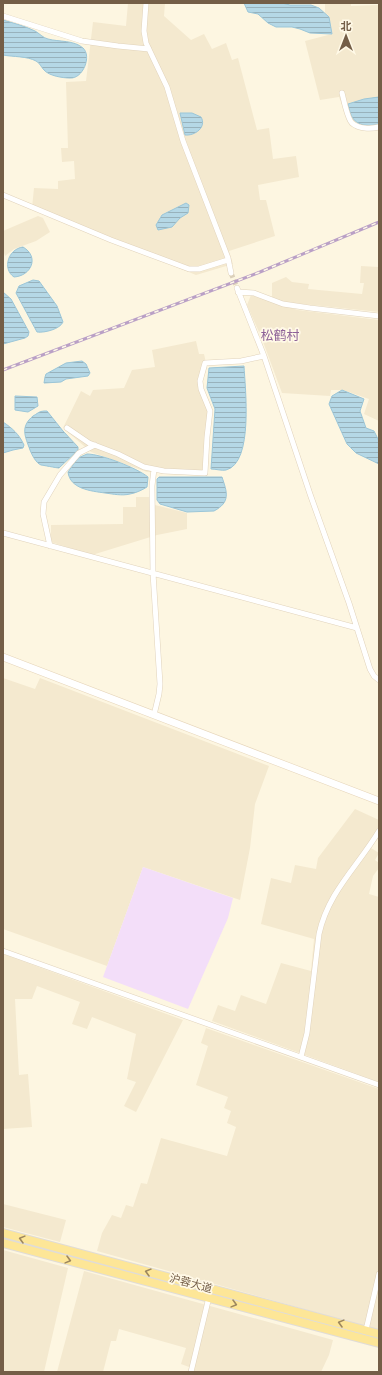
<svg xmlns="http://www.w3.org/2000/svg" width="382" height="1375" font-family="'Alegreya Sans','Noto Sans SC',sans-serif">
  <defs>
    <pattern id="water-rules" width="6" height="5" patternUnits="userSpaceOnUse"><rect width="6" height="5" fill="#b5d8e6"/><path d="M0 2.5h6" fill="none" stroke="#98b2bc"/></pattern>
  </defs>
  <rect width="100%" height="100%" fill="#fdf6e1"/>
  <path fill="#f4e9cf" d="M128 3H165L164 16 191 40 204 34 212 49 226 43 232 60 238 58 257 130 269 128 273 159 296 156 299 177 258 185 260 200H266L275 236 229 251 233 264 196 275 32 208 34 188 58 189V181L75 179 74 161 62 162 61 148H68L66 82 86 81 93 22 126 26Z
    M325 3H351V6L378 5 379 129 368 131 350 126 339 97 320 100 305 41 332 34 328 15 325 13Z
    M38 216 43 218 50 232 36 241 14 249 5 256 3 250V231Z
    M379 259V312L284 302 272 297V283L286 277 292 282 309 284 308 289 362 294 364 283H360L361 266 378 267Z
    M251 295 298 310 379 320V421L364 414 369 399 343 390H331L330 396 282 393 262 339 247 305Z
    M196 341 199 354H204L207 367 201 387 212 408 206 474 147 472 91 452 63 428 81 391 90 396 93 390 124 388 132 370 155 367 152 350Z
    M136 497H155V505L187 513V529L157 535 92 555 51 542V525L123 524V507H136Z
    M3 678 35 689 40 678 269 766 255 804 250 848 240 900 143 867 107 966 3 929Z
    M355 809 379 820V837L371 848 379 853 375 860 379 863V868L373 876 369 894 379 897V1082L212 1021 218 1005 235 1011 241 995 266 1004 281 963 311 971 314 939 261 924 271 878 291 883 295 865 316 869 318 858Z
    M3 954 183 1020 136 1112 124 1106 136 1082 127 1079 136 1034 92 1017 87 1029 72 1024 80 1002 37 986 32 999H15L19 1075 28 1074 32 1127 3 1129Z
    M206 1028 379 1089V1330L97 1251 102 1233 112 1215 121 1218 126 1205 133 1207 141 1183 147 1184 161 1138 227 1156 236 1127 227 1123 231 1111 224 1108 228 1097 196 1085 208 1046 201 1043Z
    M3 1204 66 1220 60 1242 3 1227Z
    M3 1250 68 1268 44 1372H3Z
    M84 1271 333 1340 329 1355 321 1372H188L189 1367 181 1364 186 1348 119 1329 116 1341H111L103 1372H57Z"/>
  <path fill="#f3def9" d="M143 867 233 898 228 918 188 1009 103 977Z"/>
  <path fill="url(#water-rules)" stroke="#9bc6d8" d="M244 3H282L290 5H311L319 8 329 17 332 34 310 33 300 29 292 27H276L268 23 258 14 248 12Z
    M3 20C13 23 25 26 35 31 39 33 43 38 48 39 59 42 74 40 83 48 92 56 83 79 70 78 63 78 49 76 44 70 41 67 40 63 36 61 27 56 13 57 3 55Z
    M379 97V124C370 127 357 126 352 117 350 113 349 108 348 104L364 99Z
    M180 113H192L201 117C207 127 195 136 185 135Z
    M186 203 189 205 188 213 180 218 172 227 158 230 156 225 162 215Z
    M23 247C40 257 31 276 14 277 2 269 8 249 23 247Z
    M33 280 39 281 57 306 63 322C60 329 45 333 37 332L16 293 19 286Z
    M3 292 11 299 29 332 28 336 25 338 3 344Z
    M82 361 86 364 90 373 88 376 66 379 61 382 44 383 45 377 46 374 66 363Z
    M244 366C245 387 254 463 226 470 222 471 216 469 211 469L215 409 207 388 209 368Z
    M342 390 364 399 360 411 366 428 374 431 379 441V464L356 453 347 444 329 404 332 396Z
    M15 396 37 397 38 406 28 412 15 410Z
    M44 411H47L63 431 78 447V450L59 468C57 468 42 465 41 465 36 463 32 455 30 450 25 436 20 427 33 416 37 414 39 411 44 411Z
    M3 422C12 428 19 434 24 445L23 448 13 450 3 453Z
    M87 454C101 454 137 468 148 477L147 487C142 490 136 493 130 494 122 496 113 494 105 493 91 491 70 489 68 472L78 458Z
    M159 477H222C227 492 231 502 214 511L187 512 160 504 157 500V479Z"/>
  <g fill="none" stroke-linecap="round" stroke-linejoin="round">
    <path stroke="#dbd0ba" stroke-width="5" stroke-dasharray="5 2.5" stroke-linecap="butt" d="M231 273 237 288"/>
    <g stroke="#e1d3bc" stroke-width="6">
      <path id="minor" d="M146 3 144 31 146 43 167 87 183 141 228 258 231 273
        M3 16 82 41 118 46 149 49
        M342 93C344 100 347 118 352 123 358 129 371 129 379 127
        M3 195 111 240 189 269H199L228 260
        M237 288 264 356 310 494 349 603 370 669 374 676 379 680
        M238 292 254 293 283 304 310 308 379 316
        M67 428 89 443 118 454 144 467 164 471 205 473 207 437 210 411 201 389 200 381 205 363 241 361 264 356
        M3 533 357 628
        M50 546 43 514 44 502 60 475 79 453 95 445
        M154 715 159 694 160 684 153 573 152 486 154 469
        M3 951 379 1085
        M301 1057 307 1033 319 934C328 892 358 866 379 831
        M366 1330 379 1274
        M191 1372 209 1297"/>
    </g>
    <g stroke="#e6d5ba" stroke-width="8">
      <path id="secondary" d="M3 657 379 801"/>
    </g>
    <g stroke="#e0dcd7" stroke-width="10">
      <path id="primary" d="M3 1233 379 1334
        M3 1243 379 1343"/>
    </g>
    <use href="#minor" stroke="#fff" stroke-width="5"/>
    <use href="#secondary" stroke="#fff" stroke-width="7"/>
    <use href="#primary" stroke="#fde697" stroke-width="8"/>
    <g stroke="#baa0c6" stroke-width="3">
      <path id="rail" d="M3 370 260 272 379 222"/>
    </g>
    <use href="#rail" stroke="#fff9e7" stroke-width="1.5" stroke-dasharray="4.5" stroke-linecap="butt"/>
  </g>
  <defs><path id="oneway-chevron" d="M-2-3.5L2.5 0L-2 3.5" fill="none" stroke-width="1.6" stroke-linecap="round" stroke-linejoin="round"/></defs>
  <g stroke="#9d875f">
    <use href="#oneway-chevron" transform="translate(22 1239) rotate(-165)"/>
    <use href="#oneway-chevron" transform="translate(68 1260) rotate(15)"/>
    <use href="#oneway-chevron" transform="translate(148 1272) rotate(-165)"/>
    <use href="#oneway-chevron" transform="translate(234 1304) rotate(15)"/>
    <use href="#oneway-chevron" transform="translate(341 1323) rotate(-165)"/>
  </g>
  <g text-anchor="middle" stroke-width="3.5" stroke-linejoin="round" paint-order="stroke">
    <g font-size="11" fill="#745e47" stroke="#fff9e7">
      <text transform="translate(191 1283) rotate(15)" y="4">沪蓉大道</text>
    </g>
    <g font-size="13" fill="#8e6298" stroke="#fff9e7">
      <text x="280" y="340">松鹤村</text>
    </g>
  </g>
  <rect width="382" height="1375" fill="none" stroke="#745e47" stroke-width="8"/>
  <g transform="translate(346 36)" stroke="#fff9e7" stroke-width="3" paint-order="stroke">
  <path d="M0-3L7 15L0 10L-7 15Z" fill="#745e47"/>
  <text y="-6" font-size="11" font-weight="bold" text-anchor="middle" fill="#745e47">北</text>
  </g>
</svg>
